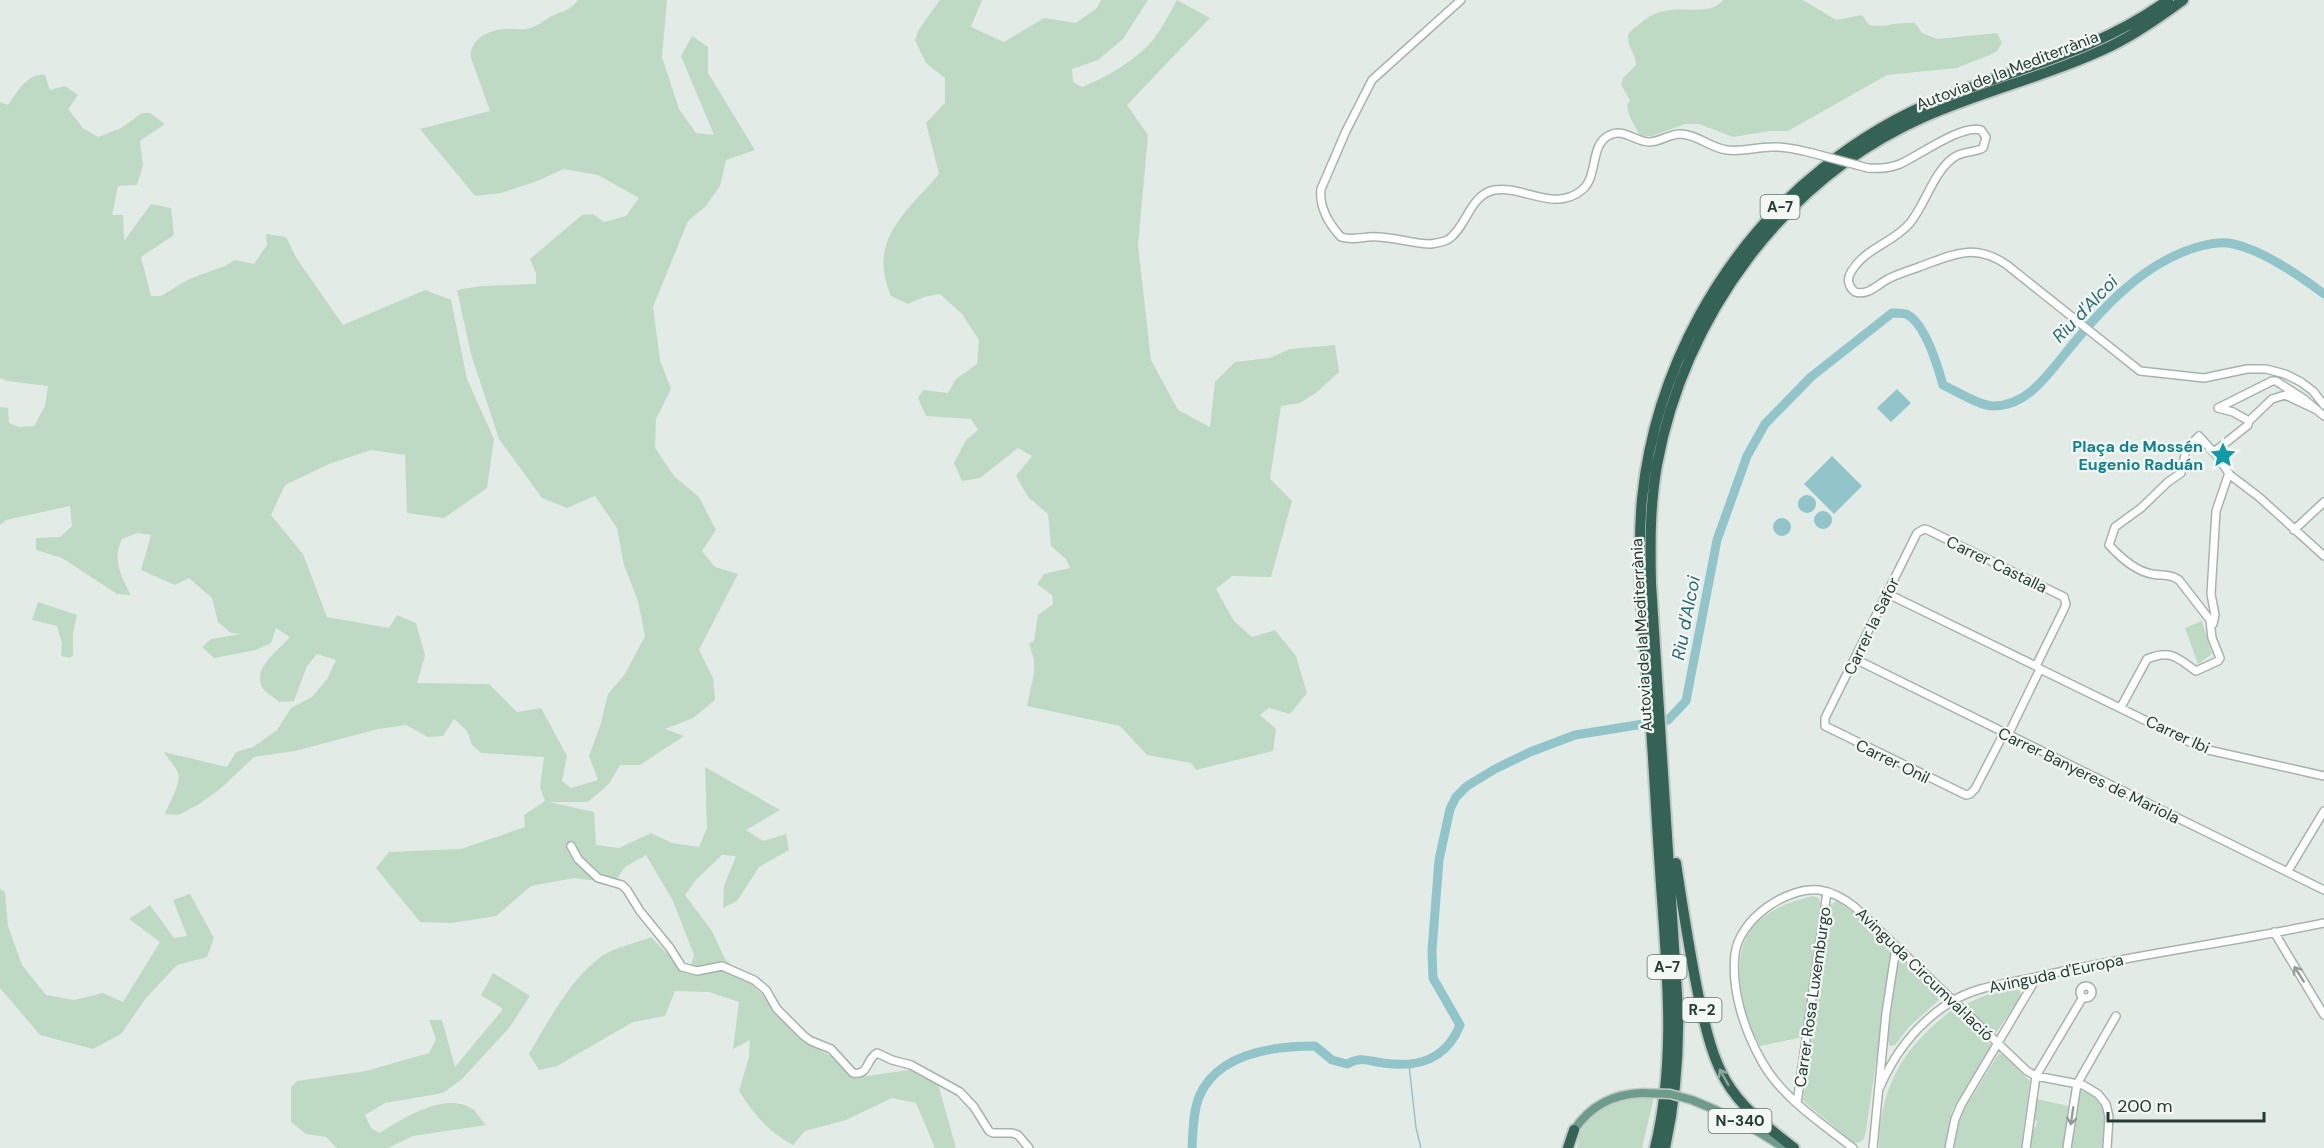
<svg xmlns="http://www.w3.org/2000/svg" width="2324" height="1148" font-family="'DM Sans',sans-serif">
  <rect width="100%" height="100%" fill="#e3ebe7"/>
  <path fill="#bfdac4" d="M578 0H667L662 57 679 109 696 133 714 135 681 56 692 36 708 47V73L755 150 726 160 720 186 705 207 688 221 653 307 660 360 671 389 656 419 655 448 674 476 699 497 716 530 702 551 715 567 738 574 699 650 713 678 715 700 693 718 665 729 684 736 640 765H620L609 784 588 802H549L594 812 596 845 619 848 651 833 672 843 699 847 707 828 705 767 780 810 746 830 763 841 786 834 789 850 759 867 737 901 723 908 724 886 736 856 722 855 696 880 685 895 712 931 725 959 766 998 797 1036 832 1057 853 1078 909 1070 938 1084 956 1148H935L916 1103 892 1098 846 1120 805 1131 793 1145C767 1131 754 1114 739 1091L749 1057 750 1040 733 1049 739 1002 709 992 675 991 665 1016 633 1022 557 1066 539 1070 529 1054C549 1020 570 979 602 956 616 947 636 943 651 937L688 975 694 955 673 901 646 855 625 867 614 883 574 878 531 886 496 916 452 923 420 922 376 868 389 852 461 849 525 827 524 815 545 801 540 787 544 757 481 753 472 745 467 731 454 719 443 736 428 737 406 725 378 729 295 751 254 757 219 790 199 804 179 815 165 814C169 803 182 782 178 773 175 765 168 760 164 752L227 767 236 752 253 747 277 730 291 708 312 697 327 679 336 660 317 654 307 666 294 701 279 702C275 698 268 694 264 690 249 670 279 650 290 637L276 628 271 643 256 650 214 658 202 647 211 639 241 634 231 633 218 622 212 598 189 578 175 585 141 570 151 535 137 533 122 539C112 560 121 576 131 595L117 594 62 558 36 550V538L60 537 72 526 70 506 6 520 0 525V407L8 408 9 423 19 427 34 426 45 406 48 386 7 381 0 378V102L8 105C17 93 27 73 45 75L50 90 65 86 78 95 68 109 83 128 98 137 121 128 142 113H150L165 124 140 141 143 166 137 185 118 186 112 215H123L124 241 151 204 171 208 174 235 141 257 151 296H161L189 279 225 266 235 260 254 264 267 245 266 234 286 237 297 259 343 325 425 290 451 300 467 379 494 439 487 488 444 518 407 513 405 455 371 450 329 464 285 485 271 515 303 554 327 617 389 628 397 615 416 623 425 655 417 683 489 684 517 712 541 708 567 756 562 781 571 788 598 780 589 756 601 723 608 694 625 674 645 636 638 601 624 565 617 528 595 496 567 508 542 498 499 439 471 354 457 290 481 286 536 284V273L530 259 582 215 593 214 604 222 626 216 639 198 598 175 564 169 537 181 501 193 475 196 420 129 490 111 471 58C468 40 490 29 506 29 514 28 522 31 530 28 538 26 543 21 550 17 561 11 570 11 578 0Z
    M940 0H982L971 27 1004 42 1044 18 1076 23 1097 8 1101 0H1148L1123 39 1098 60 1072 69 1073 82 1082 87C1108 77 1143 56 1158 33 1165 22 1171 11 1177 0L1210 18 1127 105 1148 135 1138 245 1151 360 1178 410 1210 427 1215 382 1235 362 1270 358 1290 349 1335 345 1339 372 1317 392 1300 403 1281 406 1270 479 1292 501 1271 577 1232 576 1216 589 1234 621 1252 637 1275 630 1296 656 1307 693 1290 714 1269 708 1260 715 1276 729 1273 751 1196 770 1191 763 1147 755 1120 726 1027 706 1034 673V661L1029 643 1034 641 1038 615 1053 604 1052 595 1037 584 1044 574 1070 568 1066 559 1051 546 1048 514 1028 497 1016 476 1032 456 1018 448 980 478 962 481 954 463 966 440 978 430 971 419 926 416 918 398 923 390 948 393 956 379 977 364 979 340 962 314 940 294 924 297 908 304 891 296C867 239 906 213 939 174L926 123 945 103V78L926 63 915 40 919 29Z
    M1723 0H1803L1836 20 1862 15 1869 25C1882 28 1900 21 1915 23L1922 33 1937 39 1997 33 2002 43 1997 51 1990 55 1956 68 1887 75 1788 131H1770L1733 137 1699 124H1685L1652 136H1640L1629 115 1627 105 1630 101 1621 84 1623 78 1636 65C1636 56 1628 47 1628 38 1628 32 1632 30 1636 27 1645 19 1653 13 1665 11 1683 6 1711 16 1723 0Z
    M38 602 77 615 73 633V655L70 658 61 656 62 643 57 626 32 620Z
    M2202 621 2212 654 2198 664 2185 628Z
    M0 889 5 892 8 926 22 965 46 995 74 1000 103 993 123 1002 160 942 129 919 150 905 174 938 187 936 173 900 190 894 214 938 207 957 177 965 146 998 121 1034 93 1049 40 1035 0 988Z
    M1813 896 1819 898 1820 903 1803 1037 1760 1046C1743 1017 1728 955 1753 927 1769 909 1791 901 1813 896Z
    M1837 901 1856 914 1892 950 1867 1125 1864 1139 1858 1143 1853 1142 1803 1101 1830 905Z
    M1902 959 1940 994 1941 998 1909 1027 1895 1045 1892 1046 1889 1045 1888 1040 1897 964Z
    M493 973 530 996 509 1028 462 1079 443 1093 385 1103 365 1115 371 1128 380 1133C403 1118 447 1090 474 1110 478 1114 482 1121 486 1125L413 1136 388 1148H337L326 1137 306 1134 291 1122V1087L297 1081 366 1071 429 1053 436 1039 429 1020H442L455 1067 503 1009 481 995Z
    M2015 989 2020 991 2021 996 1996 1033H1993L1967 1007 1968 1003 1986 995Z
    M1952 1010 1957 1011 1991 1045 1952 1111 1945 1148H1879C1880 1085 1903 1048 1952 1010Z
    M1999 1053 2003 1055 2030 1081 2021 1148H1954L1958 1125 1964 1110Z
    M2079 1090C2111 1101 2106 1120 2102 1148H2070Z
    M1632 1097H1654L1642 1148H1577C1582 1112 1601 1105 1632 1097Z
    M2037 1099 2069 1106 2063 1148H2031L2033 1127H2036L2037 1121 2034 1120Z"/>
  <path fill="#92c5ca" d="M1897 389 1911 403 1891 422 1877 408Z
    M1832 456 1862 486 1834 514 1804 484Z
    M1798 504a9 9 0 1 1 18 0a9 9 0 1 1-18 0Z
    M1814 520a9 9 0 1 1 18 0a9 9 0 1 1-18 0Z
    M1773 527a9 9 0 1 1 18 0a9 9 0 1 1-18 0Z"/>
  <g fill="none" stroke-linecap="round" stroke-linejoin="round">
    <path stroke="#92c5ca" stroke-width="1.5" d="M1409 1065 1416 1128 1421 1148"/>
    <path stroke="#92c5ca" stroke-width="9" d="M1192 1148C1193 1132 1193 1112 1199 1097 1217 1053 1274 1046 1315 1046L1332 1060 1347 1064C1361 1056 1367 1061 1383 1063 1418 1068 1446 1060 1460 1025L1433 978 1432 950 1439 860 1450 809 1456 797 1467 786 1495 769 1530 752 1575 735 1668 720 1686 701 1717 540 1747 456 1765 424 1811 377 1892 313C1896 313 1902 313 1906 314 1925 322 1938 367 1943 385 1956 391 1980 406 1993 406 2026 406 2045 378 2064 355 2100 310 2144 261 2201 246 2209 244 2219 242 2228 243 2258 247 2300 276 2324 294"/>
    <g stroke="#a6b3ad" stroke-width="10">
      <path id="minor" d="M1461 0 1372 80 1346 131 1321 189C1319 207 1329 224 1341 237 1351 240 1359 238 1368 237 1390 235 1410 244 1431 244 1437 243 1444 242 1449 239 1467 226 1470 195 1494 190 1523 185 1554 213 1582 190 1599 176 1589 144 1610 135 1623 128 1636 142 1649 142 1660 142 1669 134 1680 134 1697 134 1710 148 1727 150 1742 152 1757 147 1772 147 1786 146 1799 150 1812 153
        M1868 168C1880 169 1890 168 1900 164 1920 155 1962 124 1981 130L1986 137 1983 148C1974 153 1962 151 1953 158 1933 173 1926 203 1910 223 1892 244 1866 247 1851 272 1846 280 1849 287 1855 292 1868 296 1877 285 1888 279 1898 274 1908 271 1919 267 1952 255 1974 242 2007 265L2140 371 2204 378 2247 369H2266L2285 374 2301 382 2313 391 2324 405
        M2218 408 2272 381H2276L2304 399 2324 416
        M2218 408 2233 412 2249 421
        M2214 452 2248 425 2249 421 2272 399 2285 395 2317 410
        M2294 530 2324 502
        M1886 593 2036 666
        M2213 624 2215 615 2211 594 2216 511 2229 473
        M1855 659 2324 890
        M2040 669 2204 749 2324 776
        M2121 707 2147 659C2172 649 2177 658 2196 671L2218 661 2220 658 2212 638 2210 620 2179 580C2171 574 2162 576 2152 574 2135 571 2120 557 2109 545L2115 527 2141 508 2168 482 2181 473 2186 450 2199 436 2217 456 2230 475 2259 497 2324 556
        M2004 733 1975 789 1970 794 1966 795 1825 726V718L1917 533 1924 529 1928 530 2064 597 2066 604 2064 609 2036 666 2040 669
        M2008 735 2040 669
        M571 846 578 859 598 878 622 885 627 890 640 911 670 948 682 967 697 971 722 966 754 980 766 990 777 1009 804 1036 811 1041 831 1049 853 1073C869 1076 866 1059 877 1053L892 1060 911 1065 960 1092 974 1107 989 1131 993 1133H1012L1018 1135 1029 1148
        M2288 871 2324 811
        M2274 932 2324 1015
        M2080 992a6 6 0 1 1 12 0a6 6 0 1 1-12 0Z
        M1880 1087C1895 1052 1917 1024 1949 1003 1975 986 2006 984 2036 977 2131 955 2228 943 2324 923
        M1797 1103 1827 892
        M1853 1148C1820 1122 1781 1097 1761 1060 1744 1029 1731 990 1735 954 1739 920 1785 887 1819 890 1834 892 1845 899 1856 908L2027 1071 2036 1076 2083 1085 2098 1094 2106 1104 2109 1117 2107 1148
        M1873 1148 1886 1013 1895 954 1899 949
        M1949 1148 1955 1119 1961 1105 2037 977
        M2026 1148 2036 1076 2083 997
        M2067 1148 2077 1084 2116 1016"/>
    </g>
    <g stroke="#c2c8c6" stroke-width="11">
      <path id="major" d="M1692 1100C1725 1113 1755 1128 1784 1148
        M1574 1130C1590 1106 1612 1094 1642 1093"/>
    </g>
    <g stroke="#c2c8c6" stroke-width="14">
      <path id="highway" d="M1676 863C1683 910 1690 956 1700 1003 1706 1029 1712 1057 1726 1081 1742 1109 1769 1128 1794 1148
        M1568 1148 1574 1130
        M1655 1148C1675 1066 1668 982 1662 899 1657 832 1654 765 1649 699 1644 633 1636 565 1642 499 1655 371 1722 248 1823 168 1858 140 1898 116 1940 99 2020 67 2096 52 2168 0
        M1665 1148C1675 1102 1679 1057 1678 1010L1651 583C1650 543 1650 504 1657 465 1684 316 1784 179 1924 117 1985 90 2051 75 2111 46 2136 34 2160 17 2183 0"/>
    </g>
    <use href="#minor" stroke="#fff" stroke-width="7"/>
    <use href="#major" stroke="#6d9c8c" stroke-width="8"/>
    <use href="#highway" stroke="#346356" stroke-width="10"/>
    <g stroke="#a6b3ad" stroke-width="10" stroke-linecap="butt">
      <path id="minor-bridge" d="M1812 153 1868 168"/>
    </g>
    <g stroke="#c2c8c6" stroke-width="11" stroke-linecap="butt">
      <path id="major-bridge" d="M1642 1093 1670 1094 1692 1100"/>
    </g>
    <use href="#minor-bridge" stroke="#fff" stroke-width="7"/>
    <use href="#major-bridge" stroke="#6d9c8c" stroke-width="8"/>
  </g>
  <defs><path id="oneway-shaft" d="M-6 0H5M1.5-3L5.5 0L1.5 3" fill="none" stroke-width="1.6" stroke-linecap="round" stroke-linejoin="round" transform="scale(1.5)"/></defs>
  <g stroke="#929d99">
    <use href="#oneway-shaft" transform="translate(2299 974) rotate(-122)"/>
    <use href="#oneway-shaft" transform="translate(2072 1116) rotate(98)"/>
  </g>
  <use stroke="#8aa69e" href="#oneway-shaft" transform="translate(1724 1077) rotate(-119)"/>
  <defs>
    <g id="sight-bare" transform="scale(2.07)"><path d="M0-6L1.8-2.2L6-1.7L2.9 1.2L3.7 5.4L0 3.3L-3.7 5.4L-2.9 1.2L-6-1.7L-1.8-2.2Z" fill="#0f9aa8" stroke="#f4f8f5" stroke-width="2.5" paint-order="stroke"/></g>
  </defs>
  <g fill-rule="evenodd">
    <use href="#sight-bare" x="2223" y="455"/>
  </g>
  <g text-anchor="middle" stroke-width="4.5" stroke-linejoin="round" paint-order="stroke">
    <g fill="#f4f8f5" stroke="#63746d" stroke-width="1.5">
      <rect x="1760.5" y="195" width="39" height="24" rx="4.5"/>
      <rect x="1647.5" y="955" width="39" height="24" rx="4.5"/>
      <rect x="1682.5" y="998" width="39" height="24" rx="4.5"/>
      <rect x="1708.5" y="1109" width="63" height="24" rx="4.5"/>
    </g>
    <g font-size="15" font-weight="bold" fill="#253b33">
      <text x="1780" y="212">A-7</text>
      <text x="1667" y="972">A-7</text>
      <text x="1702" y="1015">R-2</text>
      <text x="1740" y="1126">N-340</text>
    </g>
    <g font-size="16" fill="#253b33" stroke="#f4f8f5">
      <text transform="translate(2007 70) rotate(-21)" y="6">Autovia de la Mediterrània</text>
      <text transform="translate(1997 564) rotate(26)" y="6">Carrer Castalla</text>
      <text transform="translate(1871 626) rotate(-64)" y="6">Carrer la Safor</text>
      <text transform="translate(1641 635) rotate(-93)" y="6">Autovia de la Mediterrània</text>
      <text transform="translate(2178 734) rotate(25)" y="6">Carrer Ibi</text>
      <text transform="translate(1893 761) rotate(26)" y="6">Carrer Onil</text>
      <text transform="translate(2089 775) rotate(26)" y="6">Carrer Banyeres de Mariola</text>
      <text transform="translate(2056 973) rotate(-12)" y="6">Avinguda d'Europa</text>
      <text transform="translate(1925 974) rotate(44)" y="6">Avinguda Circumval·lació</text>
      <text transform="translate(1812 997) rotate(-82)" y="6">Carrer Rosa Luxemburgo</text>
    </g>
    <g font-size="16" font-weight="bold" fill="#0d838f" stroke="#f4f8f5" text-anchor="end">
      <text x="2203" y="452">Plaça de Mossén<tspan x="2203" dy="18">Eugenio Raduán</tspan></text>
    </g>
    <g font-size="18" font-style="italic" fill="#266970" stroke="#f4f8f5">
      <text transform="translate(2085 309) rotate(-46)" y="6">Riu d'Alcoi</text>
      <text transform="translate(1686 618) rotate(-79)" y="6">Riu d'Alcoi</text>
    </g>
  </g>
  <path d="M2108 1112v9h156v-9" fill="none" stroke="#253b33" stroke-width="3"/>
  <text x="2117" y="1112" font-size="18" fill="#253b33" stroke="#f4f8f5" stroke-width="4.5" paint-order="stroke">200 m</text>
</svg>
